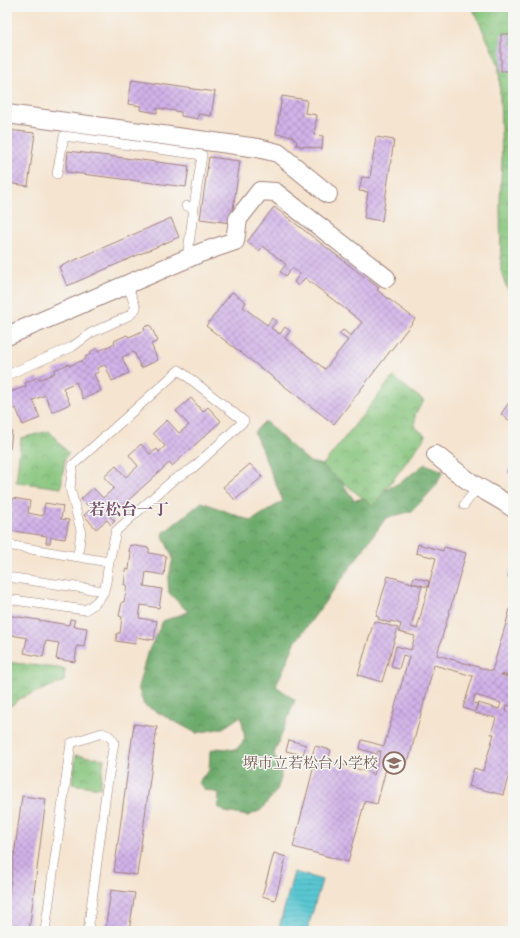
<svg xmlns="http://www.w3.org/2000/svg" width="520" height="938" font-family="'Sorts Mill Goudy','Noto Serif JP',serif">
  <defs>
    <pattern id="forest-crowns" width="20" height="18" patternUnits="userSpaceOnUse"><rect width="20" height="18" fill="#6caa6b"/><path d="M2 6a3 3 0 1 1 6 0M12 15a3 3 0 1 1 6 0" fill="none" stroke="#5b8a58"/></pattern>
    <pattern id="park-crowns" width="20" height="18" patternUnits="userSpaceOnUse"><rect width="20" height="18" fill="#86c47b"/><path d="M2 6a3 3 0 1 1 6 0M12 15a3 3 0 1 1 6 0" fill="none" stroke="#709f65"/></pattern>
    <pattern id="water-rules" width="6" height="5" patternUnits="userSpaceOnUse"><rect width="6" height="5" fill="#5ac7d2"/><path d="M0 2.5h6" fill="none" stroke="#50aab4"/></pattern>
    <pattern id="building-cross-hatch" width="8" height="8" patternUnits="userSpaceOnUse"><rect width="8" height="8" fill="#d1b2e9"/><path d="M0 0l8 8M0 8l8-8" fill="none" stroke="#ac90bd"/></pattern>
  </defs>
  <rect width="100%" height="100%" fill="#f6f6f2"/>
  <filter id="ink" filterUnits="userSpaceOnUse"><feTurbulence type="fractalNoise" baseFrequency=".025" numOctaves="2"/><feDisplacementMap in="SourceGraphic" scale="8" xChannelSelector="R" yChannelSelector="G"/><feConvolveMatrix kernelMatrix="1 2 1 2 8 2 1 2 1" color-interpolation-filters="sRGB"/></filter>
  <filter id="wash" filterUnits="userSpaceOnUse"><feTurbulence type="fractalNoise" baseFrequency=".012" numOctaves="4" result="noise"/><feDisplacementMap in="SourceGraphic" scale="16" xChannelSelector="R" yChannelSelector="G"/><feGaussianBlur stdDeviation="0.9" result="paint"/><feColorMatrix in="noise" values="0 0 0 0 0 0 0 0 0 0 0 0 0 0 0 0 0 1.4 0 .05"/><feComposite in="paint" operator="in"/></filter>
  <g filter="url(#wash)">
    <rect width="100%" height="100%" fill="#f5e4cf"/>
    <path fill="url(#forest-crowns)" stroke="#5b644b" d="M265 421 288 443 310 462 331 467 354 500 372 497 401 482 425 464 443 471 436 486 412 511 386 518 295 643 276 686 295 700 274 754 281 772V778L277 790 261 810 248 816 225 812 218 807 219 793 205 790 198 782 209 770 210 751 217 748 236 750 245 739 241 716 223 728 196 733 144 705 138 687 147 654 163 621 188 612 169 593 168 581 173 558 162 534 202 502 251 521 283 501 254 432Z"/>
    <path fill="url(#park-crowns)" stroke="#687253" d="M472 7H513V296L506 286 501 271 500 202 502 161 499 65Z
      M393 377 424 401 415 414V427L426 436 373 506 322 466Z
      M49 431 69 454 65 457 61 488 16 482 21 438Z
      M7 662 65 669 64 681 21 698 7 709Z
      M76 755 104 759 100 788 72 784Z"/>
    <path fill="url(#water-rules)" stroke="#52737e" d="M294 872 322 880 307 931H278Z"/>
    <g id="blocks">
      <path fill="url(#building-cross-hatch)" d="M501 34H511V45H513V82H511V71H501Z
        M132 80 215 92 211 116 198 114V119L181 116V112L157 108V113L140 110 141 106 128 104Z
        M282 96 307 100 305 113 317 115 314 135 323 136 322 149 296 145 297 141 295 140 292 136 276 134Z
        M7 130 35 133 28 186 7 183Z
        M376 137 394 140 382 221 364 218 368 192 359 191 362 177 370 178Z
        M68 151 189 166 186 187 66 172Z
        M209 157 240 161 231 223 200 219Z
        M274 207 379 288 377 290 415 319 334 424 206 326 232 292 246 302 243 307 267 325 272 318 277 321 271 328 280 334 285 327 290 331 285 338 325 369 348 340 339 334 343 330 351 336 362 322 305 278 298 286 294 282 300 274 292 268 286 276 280 272 286 264 263 246 259 251 247 242Z
        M171 218 179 237 67 286 59 267Z
        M150 325 158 341 151 344 158 360 141 368 134 352 122 357 129 373 112 381 105 365 97 368 99 372 94 374 101 391 83 399 76 382 63 388 70 404 52 412 45 395 33 400 40 418 23 425 16 408 9 411 7 405V390L10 389 11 392 26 386 25 383 38 377 39 380 55 373 54 370 69 364V366L86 359 85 357 91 354 90 352 97 348 99 351 115 343 114 341 127 335 129 337 145 330 144 327Z
        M513 397V423L501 414Z
        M191 398 203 412 208 407 221 421 172 466 169 463 110 517 115 521 111 525 107 520 96 529 84 515 91 509 81 499 93 488 103 498 114 488 104 477 116 466 126 477 138 466 129 455 141 444 150 454 157 449 159 452 165 446 153 433 167 420 179 433 189 425 176 411Z
        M7 430 12 431 10 449 7 448Z
        M513 463V477L507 472Z
        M250 464 262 477 235 500 223 487Z
        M13 498 30 501 28 513 43 516 45 503 63 506 61 519 69 520 65 539 51 537 50 543H46L47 536 7 530V510L11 511Z
        M418 544 443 551 444 547 466 553 437 655 492 671 513 599V677L501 674V675L513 679V707L507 705 506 711 513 713V760L503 795 469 786 474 768 483 771 494 734H491L496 718 475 713 478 703 499 709 501 703 475 695 473 703 477 704 475 712 463 708 473 676 434 665 409 759H407L404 770 387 765 377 804 365 801 348 862 293 847 316 758 312 756 315 746 331 750 328 761 372 773V774L374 775 381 751H378L377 754 360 749 362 740 384 746 409 657 403 655 399 669 391 667 396 646 411 650 415 636 399 632 401 624 391 621 390 623 378 619 379 617 376 616 388 576 422 586 411 627 417 629 436 558 416 553Z
        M130 545 149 548V553L166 556 164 575 146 572 144 586 162 589 159 608 141 605 139 618 157 621 154 640 136 637 135 644 116 641 117 633H120L122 617 119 616 122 602H124L127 585H124L126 569 129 570 131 552H129Z
        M513 563V579L508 577Z
        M414 577 429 581 428 587 412 583Z
        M7 615 69 625 70 619 75 620 73 626 87 628 84 647 77 646 75 662 56 659 59 643 46 641 43 657 24 653 27 638 7 634Z
        M374 621 398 628 382 682 358 675Z
        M134 724 157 727 137 875 114 872Z
        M289 740 306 745 303 755 286 751Z
        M22 796 46 799 29 931H7V908Z
        M274 853 286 857 275 900 262 896Z
        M111 890 135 893 129 931H105Z"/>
    </g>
  </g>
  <g filter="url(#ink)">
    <use href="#blocks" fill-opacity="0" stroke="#a0827d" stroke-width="1"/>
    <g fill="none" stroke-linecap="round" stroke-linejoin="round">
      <g stroke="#a0827d" stroke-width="10">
        <path id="service" d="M57 174 64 136 202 155 194 207 186 206
          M189 258 188 251 194 207
          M7 375 72 347 91 333 130 315 136 308 127 284
          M464 505 478 487
          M7 545 109 562C105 586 108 597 85 610L7 599
          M78 556 81 530 70 488 73 465 179 370 244 421 193 468 173 480 116 531 109 562
          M7 577 104 591
          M45 931 71 743 102 733 109 736 114 742 106 793 88 931"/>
      </g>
      <g stroke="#a0827d" stroke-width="20">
        <path id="minor" d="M7 114 258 148 278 153 328 194
          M7 336 200 253 235 241 238 219 260 191 275 192 386 278
          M436 455C450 466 463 478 478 487 490 494 502 500 513 508"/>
      </g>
      <use href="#service" stroke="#fff" stroke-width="9"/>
      <use href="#minor" stroke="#fff" stroke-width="18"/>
    </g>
  </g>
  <defs>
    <g id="school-ring" transform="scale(1.15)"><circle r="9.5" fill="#f6f6f2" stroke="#8d6e63" stroke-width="1.5"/><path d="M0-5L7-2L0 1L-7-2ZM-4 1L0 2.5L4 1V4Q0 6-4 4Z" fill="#8d6e63"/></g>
  </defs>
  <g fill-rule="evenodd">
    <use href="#school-ring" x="394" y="763"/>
  </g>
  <g text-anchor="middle" stroke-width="3" stroke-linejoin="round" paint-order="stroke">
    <g font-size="15" fill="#785e54" stroke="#f6f6f2" text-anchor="end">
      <text x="378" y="768">堺市立若松台小学校</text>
    </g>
    <g font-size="16" font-weight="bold" fill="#79526e" stroke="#f6f6f2">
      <text x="129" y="515">若松台一丁</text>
    </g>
  </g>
  <rect width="520" height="938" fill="none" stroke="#f6f6f2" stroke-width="24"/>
</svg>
